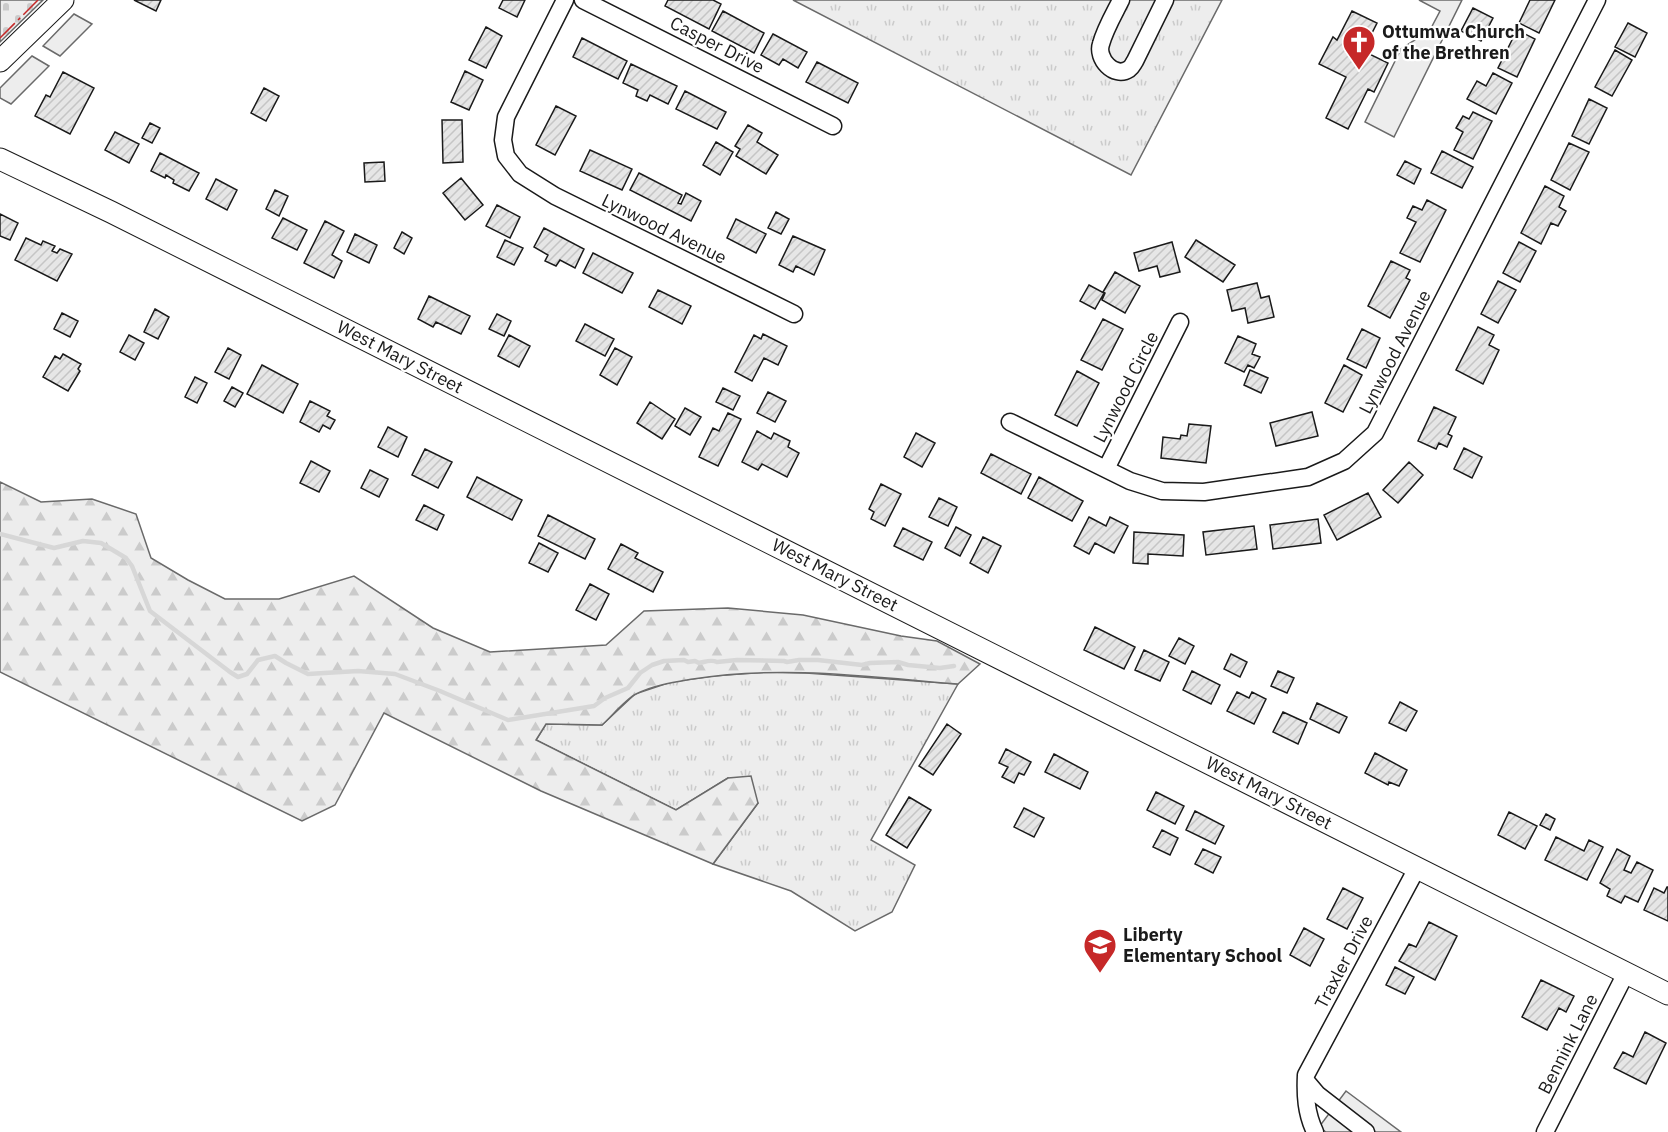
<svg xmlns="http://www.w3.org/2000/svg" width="1668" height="1132" font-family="'IBM Plex Sans',sans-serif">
  <defs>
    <pattern id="grass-tufts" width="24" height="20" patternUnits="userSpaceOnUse" patternTransform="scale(1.5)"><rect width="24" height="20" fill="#ededed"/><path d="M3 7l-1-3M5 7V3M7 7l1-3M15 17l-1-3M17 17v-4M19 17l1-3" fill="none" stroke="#cbcbcb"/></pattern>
    <pattern id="forest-firs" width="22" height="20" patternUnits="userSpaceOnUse" patternTransform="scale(1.5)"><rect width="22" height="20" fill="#ededed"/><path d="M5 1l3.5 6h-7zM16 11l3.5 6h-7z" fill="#cbcbcb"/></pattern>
    <pattern id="cemetery-stones" width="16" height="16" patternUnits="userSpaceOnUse" patternTransform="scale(1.5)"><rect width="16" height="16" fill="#ededed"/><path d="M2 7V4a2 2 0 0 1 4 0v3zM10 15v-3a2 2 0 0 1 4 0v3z" fill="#cbcbcb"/></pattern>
    <pattern id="building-hatch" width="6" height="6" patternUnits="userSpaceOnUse" patternTransform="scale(1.5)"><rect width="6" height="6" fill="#e6e6e6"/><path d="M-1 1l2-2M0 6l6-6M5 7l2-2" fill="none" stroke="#c5c5c5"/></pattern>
  </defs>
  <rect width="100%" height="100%" fill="#fff"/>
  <path fill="url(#grass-tufts)" stroke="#6a6a6a" stroke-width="1.5" d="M793 0H1222L1131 175Z
    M767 672 806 673 958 684 871 840 915 865 892 912 855 931 791 891 713 864 758 803 728 778 676 810 536 740 546 724 602 725 635 694 671 682 713 676Z"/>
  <path fill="url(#forest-firs)" stroke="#6a6a6a" stroke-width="1.5" d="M0 482 41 502 92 499 136 514 151 558 188 580 225 599H279L354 576 433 628 490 652 606 645 644 611 728 608 803 615 901 636 937 641 980 664 958 684C870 677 781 665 693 679 675 682 653 685 636 694 626 699 611 717 602 725L546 724 536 740 676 810 728 778 751 776 758 803 713 864 541 791 384 713 335 805 302 821 0 672Z"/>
  <path fill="url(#cemetery-stones)" stroke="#6a6a6a" stroke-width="1.5" d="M0 0H43L0 42Z"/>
  <path fill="#ededed" stroke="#6a6a6a" stroke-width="1.5" d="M1419 0H1462L1394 137 1365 122 1401 49 1430 30 1440 11Z
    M74 14 92 24 60 56 43 46Z
    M32 56 49 66 11 104 0 98V88Z
    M1346 1091 1401 1132H1326L1319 1127Z"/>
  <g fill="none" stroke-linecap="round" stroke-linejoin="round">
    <path stroke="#d7d7d7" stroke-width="4.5" d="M0 534 54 548 83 541 101 543 126 558 132 566 150 611 230 672 238 677 247 674 258 660 275 656 286 663 308 674 358 671 395 674 440 691 508 720 594 706 605 698 628 688 640 673 652 665 664 661 684 660 688 662 695 661 699 663C705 662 711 659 717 662L737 660 784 661 787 662 799 660H818L862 665 870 663 898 662 908 665 940 668 954 666"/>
  </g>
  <path fill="url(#building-hatch)" stroke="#1a1a1a" stroke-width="1.5" d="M134 0H161L156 11Z
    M503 0H525L517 17 499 8Z
    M668 0H713L721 4 709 29 665 6Z
    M1530 0H1555L1539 33 1519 23Z
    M1473 8 1493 18 1481 41 1461 31Z
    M723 11 764 33 754 53 712 31Z
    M1352 11 1377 23 1363 51 1388 63 1374 92 1368 89 1348 129 1326 118 1346 77 1319 64 1333 37 1337 40Z
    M1628 23 1647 33 1635 57 1615 47Z
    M486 27 502 36 486 68 469 60Z
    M1517 30 1535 39 1517 77 1498 68Z
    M773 34 807 52 798 68 783 59 779 65 761 55Z
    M582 38 627 61 618 79 573 57Z
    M1615 50 1632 60 1612 96 1595 87Z
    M817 62 858 83 848 103 806 82Z
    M631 64 677 86 668 104 650 95 647 101 636 96 638 90 623 83Z
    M465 71 483 80 469 110 451 102Z
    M63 72 94 88 70 134 35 116 46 95 50 97Z
    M1493 73 1512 83 1496 114 1467 99 1477 81 1486 86Z
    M264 88 279 96 266 121 251 113Z
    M685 91 726 112 717 129 676 109Z
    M1589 99 1607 108 1589 144 1572 136Z
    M556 106 576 116 555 155 536 145Z
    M1473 112 1492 121 1473 159 1454 150 1463 132 1456 128 1463 116 1469 119Z
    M442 120H462L463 162 443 163Z
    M150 123 160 128 152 143 142 138Z
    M748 125 762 133 757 142 778 155 766 174 736 156 740 149 735 146Z
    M115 132 139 144 129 163 105 150Z
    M716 142 733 152 720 175 703 165Z
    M1569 143 1589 152 1570 190 1551 180Z
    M590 150 632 169 622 190 580 171Z
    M1442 151 1473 167 1462 188 1431 173Z
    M160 153 199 173 189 191 173 183 174 180 166 175 165 178 151 171Z
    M1405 161 1421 169 1414 184 1397 175Z
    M384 162 385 181 365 182 364 163Z
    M639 173 682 195 678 203 681 204 686 193 701 201 691 221 630 190Z
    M461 178 483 205 465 220 443 193Z
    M216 179 237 190 227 210 206 199Z
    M1545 186 1564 196 1559 207 1566 211 1558 226 1551 223 1541 244 1521 233Z
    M275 190 288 196 279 216 266 209Z
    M1427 200 1446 210 1420 262 1400 253 1416 222 1407 218 1413 206 1422 210Z
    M497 205 520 217 510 238 486 226Z
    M776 212 789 219 781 234 768 228Z
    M0 214 18 223 10 240 0 236Z
    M283 218 307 230 297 250 272 238Z
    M736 219 766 234 756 253 727 238Z
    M325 221 344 231 332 255 342 261 334 278 304 263Z
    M544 228 584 249 575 268 560 260 556 266 545 261 548 255 534 247Z
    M402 232 412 238 404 254 394 248Z
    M355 234 377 245 369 263 347 252Z
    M793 236 825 250 814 275 796 266 793 272 779 265Z
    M26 238 41 245 43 241 55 246 52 251 57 253 60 249 72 254 57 281 15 260Z
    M505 240 523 248 514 265 497 257Z
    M1196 240 1235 265 1223 282 1185 257Z
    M1172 242 1180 272 1160 277 1157 266 1139 271 1134 253Z
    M1519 242 1536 251 1520 282 1503 273Z
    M593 253 633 273 622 293 583 273Z
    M1391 261 1410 270 1406 278 1410 280 1390 318 1368 306Z
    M1115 272 1140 286 1125 313 1102 300 1105 293 1103 292Z
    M1498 281 1516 290 1498 323 1481 314Z
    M1257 283 1261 298 1269 296 1274 317 1248 323 1245 308 1232 311 1227 290Z
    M1089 285 1104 293 1095 309 1080 301Z
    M658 290 691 306 682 324 649 307Z
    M429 296 470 316 461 334 436 322 433 327 418 319Z
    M155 309 169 317 158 339 144 332Z
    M62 313 78 321 70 337 54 329Z
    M497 314 511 321 504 336 489 329Z
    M1103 319 1123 329 1102 370 1081 360Z
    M585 324 614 339 605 356 576 341Z
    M1478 327 1494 335 1489 345 1499 350 1483 384 1456 370Z
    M1362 329 1380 338 1366 368 1347 359Z
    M763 334 787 346 778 365 764 358 752 381 735 372 754 335 761 339Z
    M129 335 144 343 135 360 120 352Z
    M509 335 530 346 519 367 498 356Z
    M1238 336 1256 344 1252 354 1260 357 1254 368 1248 365 1244 372 1225 363Z
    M228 348 241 355 229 379 215 372Z
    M615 348 632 357 617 385 600 375Z
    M63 354 81 364 78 369 80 371 68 391 43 377 55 356 60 359Z
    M262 365 298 384 283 413 247 394Z
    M1344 365 1362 375 1343 412 1325 403Z
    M1250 370 1268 378 1261 393 1244 385Z
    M1077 371 1099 383 1077 426 1055 415Z
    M195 377 207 383 197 403 185 397Z
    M232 387 243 393 235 407 224 401Z
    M723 388 740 396 733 410 716 402Z
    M768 392 786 401 775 422 757 413Z
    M310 401 330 411 327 416 335 420 330 429 323 425 319 432 300 422Z
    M650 402 675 419 662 439 637 423Z
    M1434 407 1456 417 1448 434 1452 436 1447 447 1439 443 1436 449 1418 441Z
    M685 408 701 417 690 435 675 426Z
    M1312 412 1318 436 1276 446 1270 423Z
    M728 413 741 419 718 466 699 457 713 428 719 431Z
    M1189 424 1211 426 1206 463 1161 458 1163 437 1180 439 1181 435 1187 436Z
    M388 427 407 437 398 457 378 447Z
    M757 431 771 439 774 433 790 441 788 447 799 453 787 477 762 464 758 470 742 462Z
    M916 433 935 443 922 467 904 457Z
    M1464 448 1482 457 1472 478 1454 469Z
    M425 449 452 462 438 488 412 475Z
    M991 454 1031 474 1021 494 981 473Z
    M311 461 330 471 319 492 300 483Z
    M1409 462 1423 475 1398 503 1383 490Z
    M370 470 388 479 379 497 361 488Z
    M477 477 522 500 512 520 467 497Z
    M1039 477 1083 501 1072 521 1028 498Z
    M881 484 901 494 885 526 871 519 874 512 869 509Z
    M1368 493 1381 517 1337 540 1324 515Z
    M939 498 957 507 948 526 929 517Z
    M424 505 444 515 437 530 416 520Z
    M548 515 595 539 585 559 538 536Z
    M1089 517 1106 526 1110 517 1128 526 1114 553 1095 543 1089 554 1074 546Z
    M1318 519 1321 543 1273 549 1270 525Z
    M1254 526 1257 549 1206 555 1203 532Z
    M956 527 971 535 960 556 945 548Z
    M903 528 932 542 923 560 894 546Z
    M1134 532 1184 535 1183 556 1148 554V564L1133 563Z
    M983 537 1001 546 988 573 970 563Z
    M539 543 558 553 548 572 529 563Z
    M621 544 638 553 635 558 663 572 653 592 608 569Z
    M590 584 609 594 596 620 576 610Z
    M1095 627 1135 647 1124 669 1084 650Z
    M1179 638 1194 646 1185 664 1169 656Z
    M1144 650 1169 662 1160 681 1135 670Z
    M1231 654 1247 662 1240 677 1224 669Z
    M1192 671 1220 685 1211 704 1183 690Z
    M1278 671 1294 678 1287 693 1271 686Z
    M1237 692 1249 698 1252 692 1266 699 1254 724 1227 711Z
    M1400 702 1417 711 1406 731 1389 723Z
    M1317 703 1347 717 1339 733 1310 719Z
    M1283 712 1307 723 1298 744 1273 732Z
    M947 724 961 734 933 775 919 766Z
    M1006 749 1031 762 1024 775 1019 773 1014 783 1002 777 1008 767 999 763Z
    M1375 753 1407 770 1399 786 1389 782 1388 785 1365 773Z
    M1054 754 1088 772 1080 789 1045 772Z
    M1156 792 1184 806 1175 824 1147 810Z
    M909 797 931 810 907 848 886 835Z
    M1024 808 1044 818 1034 837 1014 827Z
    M1195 811 1224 826 1215 844 1186 830Z
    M1509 812 1537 826 1525 849 1498 835Z
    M1546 814 1555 819 1550 830 1540 825Z
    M1162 830 1178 838 1170 855 1153 847Z
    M1556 837 1584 851 1589 840 1603 847 1587 880 1545 860Z
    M1203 849 1221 857 1213 873 1195 864Z
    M1617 849 1630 856 1624 870 1631 873 1637 862 1653 870 1638 902 1625 896 1621 903 1607 896 1610 889 1600 883Z
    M1667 887H1668V921L1644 910 1654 888 1664 893Z
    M1343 888 1363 898 1347 929 1327 919Z
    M1429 922 1457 936 1435 980 1399 961 1409 944 1416 947Z
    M1304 928 1324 939 1310 966 1290 955Z
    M1395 967 1414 977 1405 994 1386 985Z
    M1541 980 1574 996 1566 1012 1559 1008 1547 1030 1522 1017Z
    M1645 1032 1666 1043 1646 1084 1614 1068 1623 1052 1633 1057Z"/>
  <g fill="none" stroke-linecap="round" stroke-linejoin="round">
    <g stroke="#1a1a1a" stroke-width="19">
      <path id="minor" d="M565 0 506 117 503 140 506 156 520 174 555 196 794 314
        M583 0 833 126
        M1121 0C1114 14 1105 29 1101 44 1096 58 1114 79 1129 69 1132 67 1133 64 1135 61L1165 0
        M1010 422 1130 481 1162 491 1204 492 1308 477 1344 461 1375 433 1597 0
        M1106 469 1180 322
        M1306 1081 1317 1094 1366 1132
        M1315 1132C1306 1113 1305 1095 1306 1075L1417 868
        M1545 1132 1626 973"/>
    </g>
    <g stroke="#1a1a1a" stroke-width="23">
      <path id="major" d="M0 61 63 0
        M0 159 111 212 1668 994"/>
    </g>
    <use href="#minor" stroke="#fff" stroke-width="16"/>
    <use href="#major" stroke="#fff" stroke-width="21"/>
    <path stroke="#c62828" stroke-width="1.5" stroke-dasharray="21 4.5 3 4.5" stroke-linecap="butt" d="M0 38 38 0"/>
  </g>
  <defs>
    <g id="church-pin" transform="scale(1.725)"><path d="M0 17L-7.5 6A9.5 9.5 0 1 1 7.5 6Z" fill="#c62828" stroke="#fff"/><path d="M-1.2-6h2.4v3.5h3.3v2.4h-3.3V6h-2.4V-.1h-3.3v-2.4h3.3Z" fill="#fff"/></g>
    <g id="school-pin" transform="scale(1.725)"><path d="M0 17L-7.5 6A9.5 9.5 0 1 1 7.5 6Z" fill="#c62828" stroke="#fff"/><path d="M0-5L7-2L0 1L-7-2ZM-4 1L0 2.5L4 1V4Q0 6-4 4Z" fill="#fff"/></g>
  </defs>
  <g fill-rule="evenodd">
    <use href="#church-pin" x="1359" y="42"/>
    <use href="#school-pin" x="1100" y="945"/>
  </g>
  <g text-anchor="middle" stroke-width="4.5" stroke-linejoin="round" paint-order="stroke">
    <g font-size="18" font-weight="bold" fill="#1a1a1a" stroke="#fff" text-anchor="start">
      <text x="1382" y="38">Ottumwa Church<tspan x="1382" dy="21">of the Brethren</tspan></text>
      <text x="1123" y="941">Liberty<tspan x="1123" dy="21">Elementary School</tspan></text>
    </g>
    <g font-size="18" fill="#1a1a1a" stroke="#fff">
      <text transform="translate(717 45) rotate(27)" y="6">Casper Drive</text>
      <text transform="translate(664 229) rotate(26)" y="6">Lynwood Avenue</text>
      <text transform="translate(1395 352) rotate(-63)" y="6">Lynwood Avenue</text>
      <text transform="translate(400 357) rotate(27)" y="6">West Mary Street</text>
      <text transform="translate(1126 387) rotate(-63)" y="6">Lynwood Circle</text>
      <text transform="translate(835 575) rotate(27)" y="6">West Mary Street</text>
      <text transform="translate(1269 793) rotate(27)" y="6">West Mary Street</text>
      <text transform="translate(1344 962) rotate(-62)" y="6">Traxler Drive</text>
      <text transform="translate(1568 1044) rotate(-63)" y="6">Bennink Lane</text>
    </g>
  </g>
</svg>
